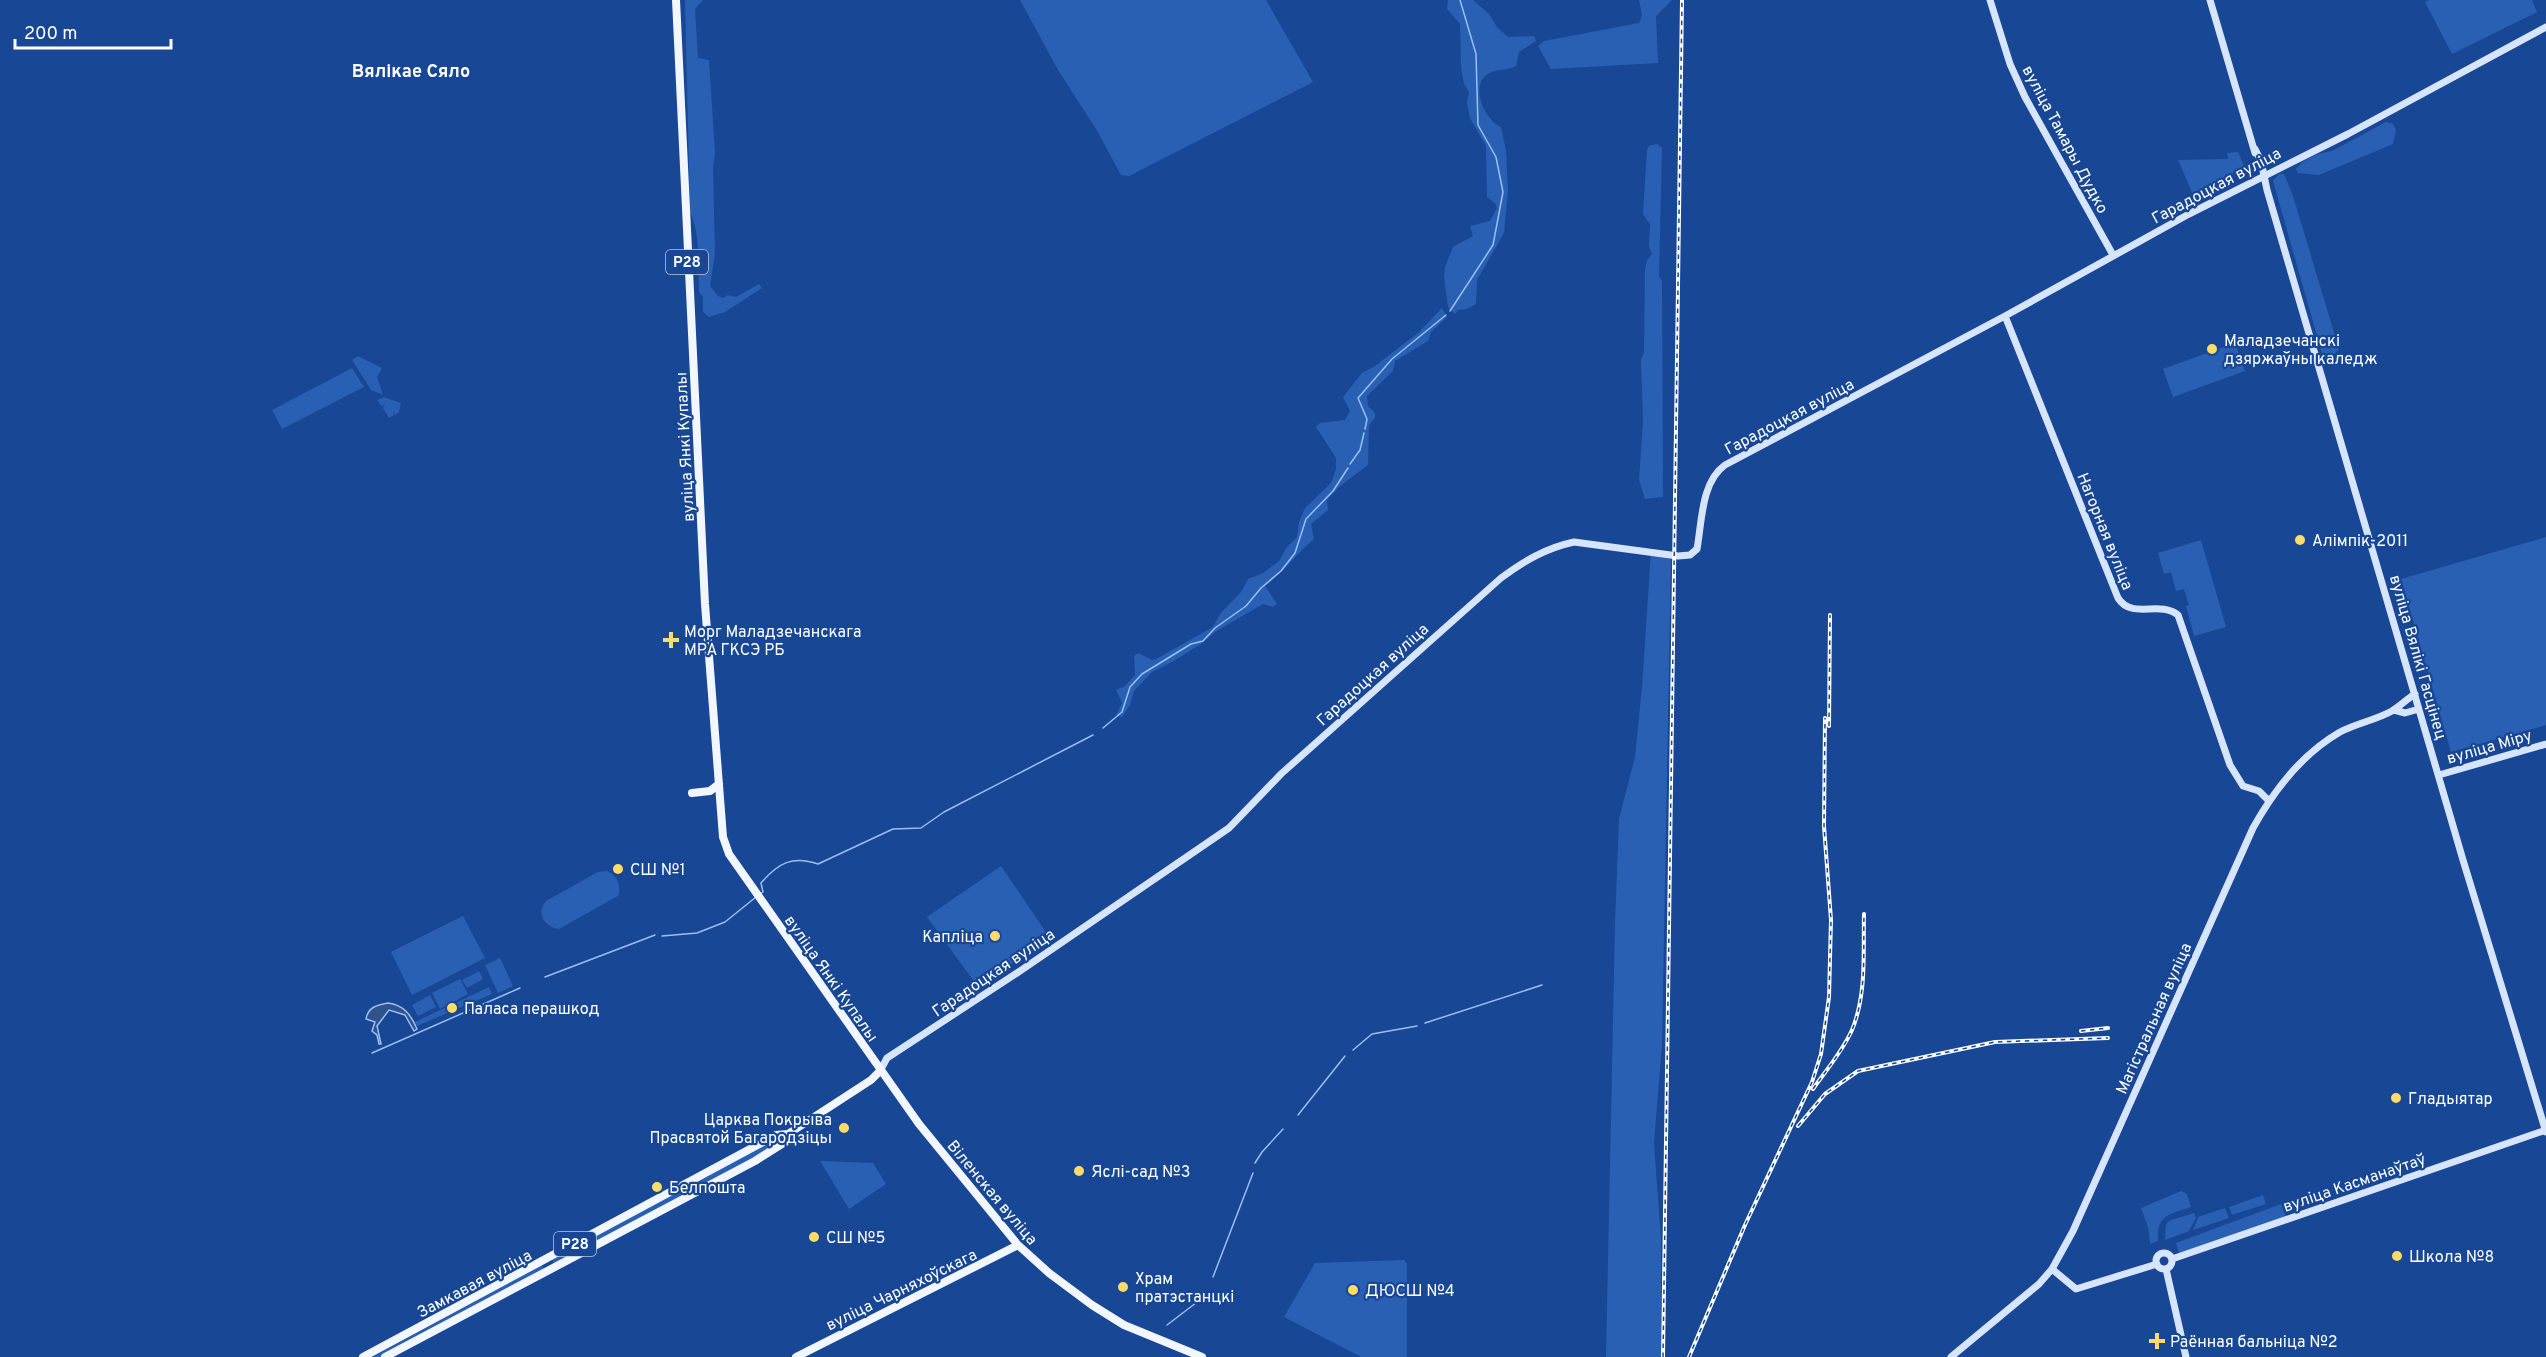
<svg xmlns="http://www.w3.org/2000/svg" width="2546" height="1357" font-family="Overpass,sans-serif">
  <rect width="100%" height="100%" fill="#174795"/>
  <path fill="#2a60b3" d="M685 0H703L695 9 698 58 709 60 715 153 713 168 715 254 710 286 718 296 723 298 728 295 736 297 759 284 762 288 725 312 709 317 703 312V297L699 292C698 266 701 236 690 212Z
    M1020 0H1266L1313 82 1129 176 1121 175 1096 129 1058 70Z
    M1448 0H1473L1489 14 1497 27 1508 37 1534 36 1536 41 1519 52 1516 66C1507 71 1497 68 1488 74 1469 86 1485 120 1501 127L1506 151 1508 191 1504 233 1477 280 1476 304 1467 309 1458 310 1455 314 1448 307 1444 277 1445 267 1453 247 1473 236 1470 226 1490 221 1497 208 1495 203 1487 197 1486 146 1470 118 1467 102 1469 92 1464 84 1461 68 1460 24 1447 9Z
    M1639 0H1672L1656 16 1658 63 1551 69 1538 46 1544 41 1639 23 1642 15Z
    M2429 0H2532L2537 12 2452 54 2425 2Z
    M2386 122 2393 124 2396 130 2393 144 2319 175 2298 173 2296 169C2304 158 2319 153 2332 151Z
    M1657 144 1662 148 1659 276 1662 281 1663 497 1645 499 1639 480 1643 421 1641 360 1644 352 1645 269 1647 260 1652 254 1649 246 1650 224 1643 214 1647 150 1649 146Z
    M2238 152 2244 166 2194 197 2178 160 2228 159 2227 153Z
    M2279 174H2284L2293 196 2339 349 2325 364 2273 181Z
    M1442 308 1447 317 1431 332 1428 341 1395 361 1393 371 1367 396 1368 406 1375 413V418L1369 425 1368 465 1340 486 1327 500 1328 510 1311 524 1314 539C1296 554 1284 572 1265 586L1277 604 1273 607 1263 604 1215 632 1201 644 1170 663 1152 672 1134 691 1130 705 1122 717 1116 715 1122 703 1116 690 1125 686 1135 675 1134 656 1138 653 1152 660 1156 659 1213 627 1220 614 1241 592 1248 579 1263 573 1279 561 1287 547 1297 537 1299 522 1305 508 1331 483 1336 469V458L1316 427 1320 423 1345 420 1350 411 1343 397 1362 373 1375 366 1419 332Z
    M2235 343 2245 371 2173 397 2163 369Z
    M358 356 382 368 377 377 383 395 371 390 352 360Z
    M352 368 364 387 282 429 272 410Z
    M384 397 401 403 399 412 395 415 393 409 394 415 389 418 383 408 386 401 382 407 377 400Z
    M2546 537V725L2451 752 2401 579Z
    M2201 540 2226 627 2194 636 2186 606 2189 605 2184 589 2176 591 2171 572 2164 574 2158 553Z
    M1651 551 1671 555 1662 1045 1654 1143 1661 1240V1357H1606L1615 924 1619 819 1635 757 1642 687Z
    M1001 866 1050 938 978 987 927 917Z
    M607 871C618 876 620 884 619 895L616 897 559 929C545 927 535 914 546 901L598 872Z
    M463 916 485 958 412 995 391 952Z
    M500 958 513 986 498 993 485 965Z
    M479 971 483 979 467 988 462 980Z
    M460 979 468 994 440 1009 432 993Z
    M489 987 492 994 417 1026 415 1022Z
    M430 995 436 1007 418 1016 412 1005Z
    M775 1138 779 1145 555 1266 552 1259Z
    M820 1161 873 1163 886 1184 849 1209Z
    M2181 1191 2187 1194 2191 1207C2170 1214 2156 1215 2158 1241L2150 1244 2148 1227 2141 1208Z
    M2263 1195 2266 1204 2232 1215 2229 1207Z
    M2281 1204 2286 1217 2179 1253 2176 1243Z
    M2225 1208 2229 1218 2193 1230 2198 1217Z
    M2194 1213 2196 1218 2189 1231 2165 1240 2166 1224 2171 1220Z
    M1404 1260 1407 1263V1357H1361L1284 1317 1315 1263Z
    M542 1265 544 1270 382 1357H373Z"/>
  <path fill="#30538d" stroke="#9abff3" stroke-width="1.5" d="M388 1003C404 1005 411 1015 417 1029L414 1031 405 1015 389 1010 377 1026 381 1044H379L377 1035 372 1031 375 1022 366 1019C368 1007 377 1005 388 1003Z"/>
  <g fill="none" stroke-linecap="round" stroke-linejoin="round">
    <path stroke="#9abff3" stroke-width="1.5" d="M1450 311 1493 245 1503 192 1496 157 1478 125 1476 54 1460 0
      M1365 429 1367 419 1358 398 1392 359 1446 315
      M1350 464 1360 450 1364 433
      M1103 728 1122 712 1130 687 1142 674 1191 644 1203 641 1215 628 1246 606 1261 588 1281 571 1295 553 1306 519 1333 491 1348 468
      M760 894 763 892 761 883C778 863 793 855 818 864L893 829 921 828 944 812 1093 735
      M662 936 697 933 725 922 756 897
      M545 977 655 935
      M1425 1023 1542 985
      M1353 1050 1372 1034 1417 1026
      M372 1053 520 988
      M1298 1115 1345 1056
      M1255 1163 1262 1152 1283 1129
      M1213 1277 1253 1173
      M1167 1325 1209 1293"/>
    <path stroke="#d6e4fc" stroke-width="7" d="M1990 0 2010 64 2025 97 2113 255
      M2210 0 2255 153
      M2255 149 2261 161 2267 190 2463 860 2546 1132
      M2005 316 2118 598C2132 620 2159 600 2178 615L2230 765 2243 786 2259 791 2268 800
      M2394 710 2405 713 2419 709
      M2439 775 2546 744
      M880 1071 887 1058 1017 973 1229 828 1281 774 1501 578C1524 561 1546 548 1574 542L1678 556 1690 555 1697 549C1702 522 1701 482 1725 465L2005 316 2189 214 2348 134 2546 27
      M2156 1261a8 8 0 1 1 16 0a8 8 0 1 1-16 0Z
      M2172 1259 2546 1130
      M2052 1269 2076 1289 2157 1264
      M2166 1269 2186 1357
      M1951 1357 2039 1284 2052 1269 2073 1231 2253 828C2274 790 2302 754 2340 732 2357 723 2376 720 2392 711 2400 706 2407 699 2415 694"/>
    <path stroke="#f1f6ff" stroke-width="8" d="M676 0 705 604 723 837 729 854 919 1124 1018 1245 1049 1273 1092 1305 1124 1325 1202 1357
      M692 793 710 791 719 784
      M363 1357 776 1135 788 1134 871 1080 880 1071
      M385 1357 755 1161 785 1142 788 1134
      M796 1357 1018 1245"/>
    <g stroke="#fff" stroke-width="4">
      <path id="rail" d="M1829 726 1830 615
        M2081 1031 2108 1028
        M1813 1089C1827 1069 1842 1052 1852 1030 1867 994 1863 952 1864 914
        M1798 1126 1825 1094 1858 1071 1995 1042 2108 1038
        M1663 1357 1682 0
        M1689 1357 1745 1225 1812 1082 1821 1054 1829 997 1831 920 1824 826 1825 718"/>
    </g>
    <use href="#rail" stroke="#174795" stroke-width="1.5" stroke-dasharray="4.5" stroke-linecap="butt"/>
  </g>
  <g fill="#ffdb67" stroke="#174795" stroke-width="2">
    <circle cx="2212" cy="349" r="6"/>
    <circle cx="2300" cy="540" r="6"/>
    <path d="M668 631h6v6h6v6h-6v6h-6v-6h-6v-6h6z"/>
    <circle cx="618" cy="869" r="6"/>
    <circle cx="995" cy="936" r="6"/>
    <circle cx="452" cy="1008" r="6"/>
    <circle cx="2396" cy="1098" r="6"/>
    <circle cx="844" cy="1128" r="6"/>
    <circle cx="1079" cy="1171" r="6"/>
    <circle cx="657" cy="1187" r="6"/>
    <circle cx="814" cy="1237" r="6"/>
    <circle cx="2397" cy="1256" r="6"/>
    <circle cx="1123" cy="1287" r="6"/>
    <circle cx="1353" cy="1290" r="6"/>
    <path d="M2154 1332h6v6h6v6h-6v6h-6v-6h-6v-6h6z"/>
  </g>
  <g text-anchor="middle" stroke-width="4.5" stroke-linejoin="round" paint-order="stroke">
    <g fill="#174795" stroke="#b9c8df" stroke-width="1.5">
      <rect x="666" y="250" width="42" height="24" rx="4.5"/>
      <rect x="554" y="1232" width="42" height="24" rx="4.5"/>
    </g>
    <g font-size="15" font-weight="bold" fill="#fff">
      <text x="687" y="267">Р28</text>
      <text x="575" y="1249">Р28</text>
    </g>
    <g font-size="16" fill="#fff" stroke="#174795">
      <text transform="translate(2066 139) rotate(62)" y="6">вуліца Тамары Дудко</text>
      <text transform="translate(2216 185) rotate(-28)" y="6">Гарадоцкая вуліца</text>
      <text transform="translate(1789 416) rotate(-28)" y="6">Гарадоцкая вуліца</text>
      <text transform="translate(684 447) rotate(-93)" y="6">вуліца Янкі Купалы</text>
      <text transform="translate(2106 531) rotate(68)" y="6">Нагорная вуліца</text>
      <text transform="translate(2419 657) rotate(74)" y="6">вуліца Вялікі Гасцінец</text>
      <text transform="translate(1372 674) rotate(-42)" y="6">Гарадоцкая вуліца</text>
      <text transform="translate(2489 746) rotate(-16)" y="6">вуліца Міру</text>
      <text transform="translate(993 972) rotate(-34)" y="6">Гарадоцкая вуліца</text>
      <text transform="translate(832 978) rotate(55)" y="6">вуліца Янкі Купалы</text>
      <text transform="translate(2153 1018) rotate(-66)" y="6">Магістральная вуліца</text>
      <text transform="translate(2354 1182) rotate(-19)" y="6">вуліца Касманаўтаў</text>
      <text transform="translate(993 1192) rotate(50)" y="6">Віленская вуліца</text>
      <text transform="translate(474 1283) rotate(-28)" y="6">Замкавая вуліца</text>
      <text transform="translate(901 1289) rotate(-26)" y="6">вуліца Чарняхоўскага</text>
    </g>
    <g font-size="16" fill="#fff" stroke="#174795" text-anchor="start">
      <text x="2224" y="346">Маладзечанскі<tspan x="2224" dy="18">дзяржаўны каледж</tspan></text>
      <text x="2312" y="546">Алімпік-2011</text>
      <text x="684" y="637">Морг Маладзечанскага<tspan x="684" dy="18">МРА ГКСЭ РБ</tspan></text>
      <text x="630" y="875">СШ №1</text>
      <text x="983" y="942" text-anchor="end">Капліца</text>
      <text x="464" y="1014">Паласа перашкод</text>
      <text x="2408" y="1104">Гладыятар</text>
      <text x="832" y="1125" text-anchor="end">Царква Покрыва<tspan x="832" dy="18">Прасвятой Багародзіцы</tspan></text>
      <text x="1091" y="1177">Яслі-сад №3</text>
      <text x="669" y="1193">Белпошта</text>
      <text x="826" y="1243">СШ №5</text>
      <text x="2409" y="1262">Школа №8</text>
      <text x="1135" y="1284">Храм<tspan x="1135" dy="18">пратэстанцкі</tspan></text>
      <text x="1365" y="1296">ДЮСШ №4</text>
      <text x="2170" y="1347">Раённая бальніца №2</text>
    </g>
    <g font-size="18" font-weight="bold" fill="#fff" stroke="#174795">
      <text x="411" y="77">Вялікае Сяло</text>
    </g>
  </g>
  <path d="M15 39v9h156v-9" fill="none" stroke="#ffffff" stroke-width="3"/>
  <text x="24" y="39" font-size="18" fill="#ffffff" stroke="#174795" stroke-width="4.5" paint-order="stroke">200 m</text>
</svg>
